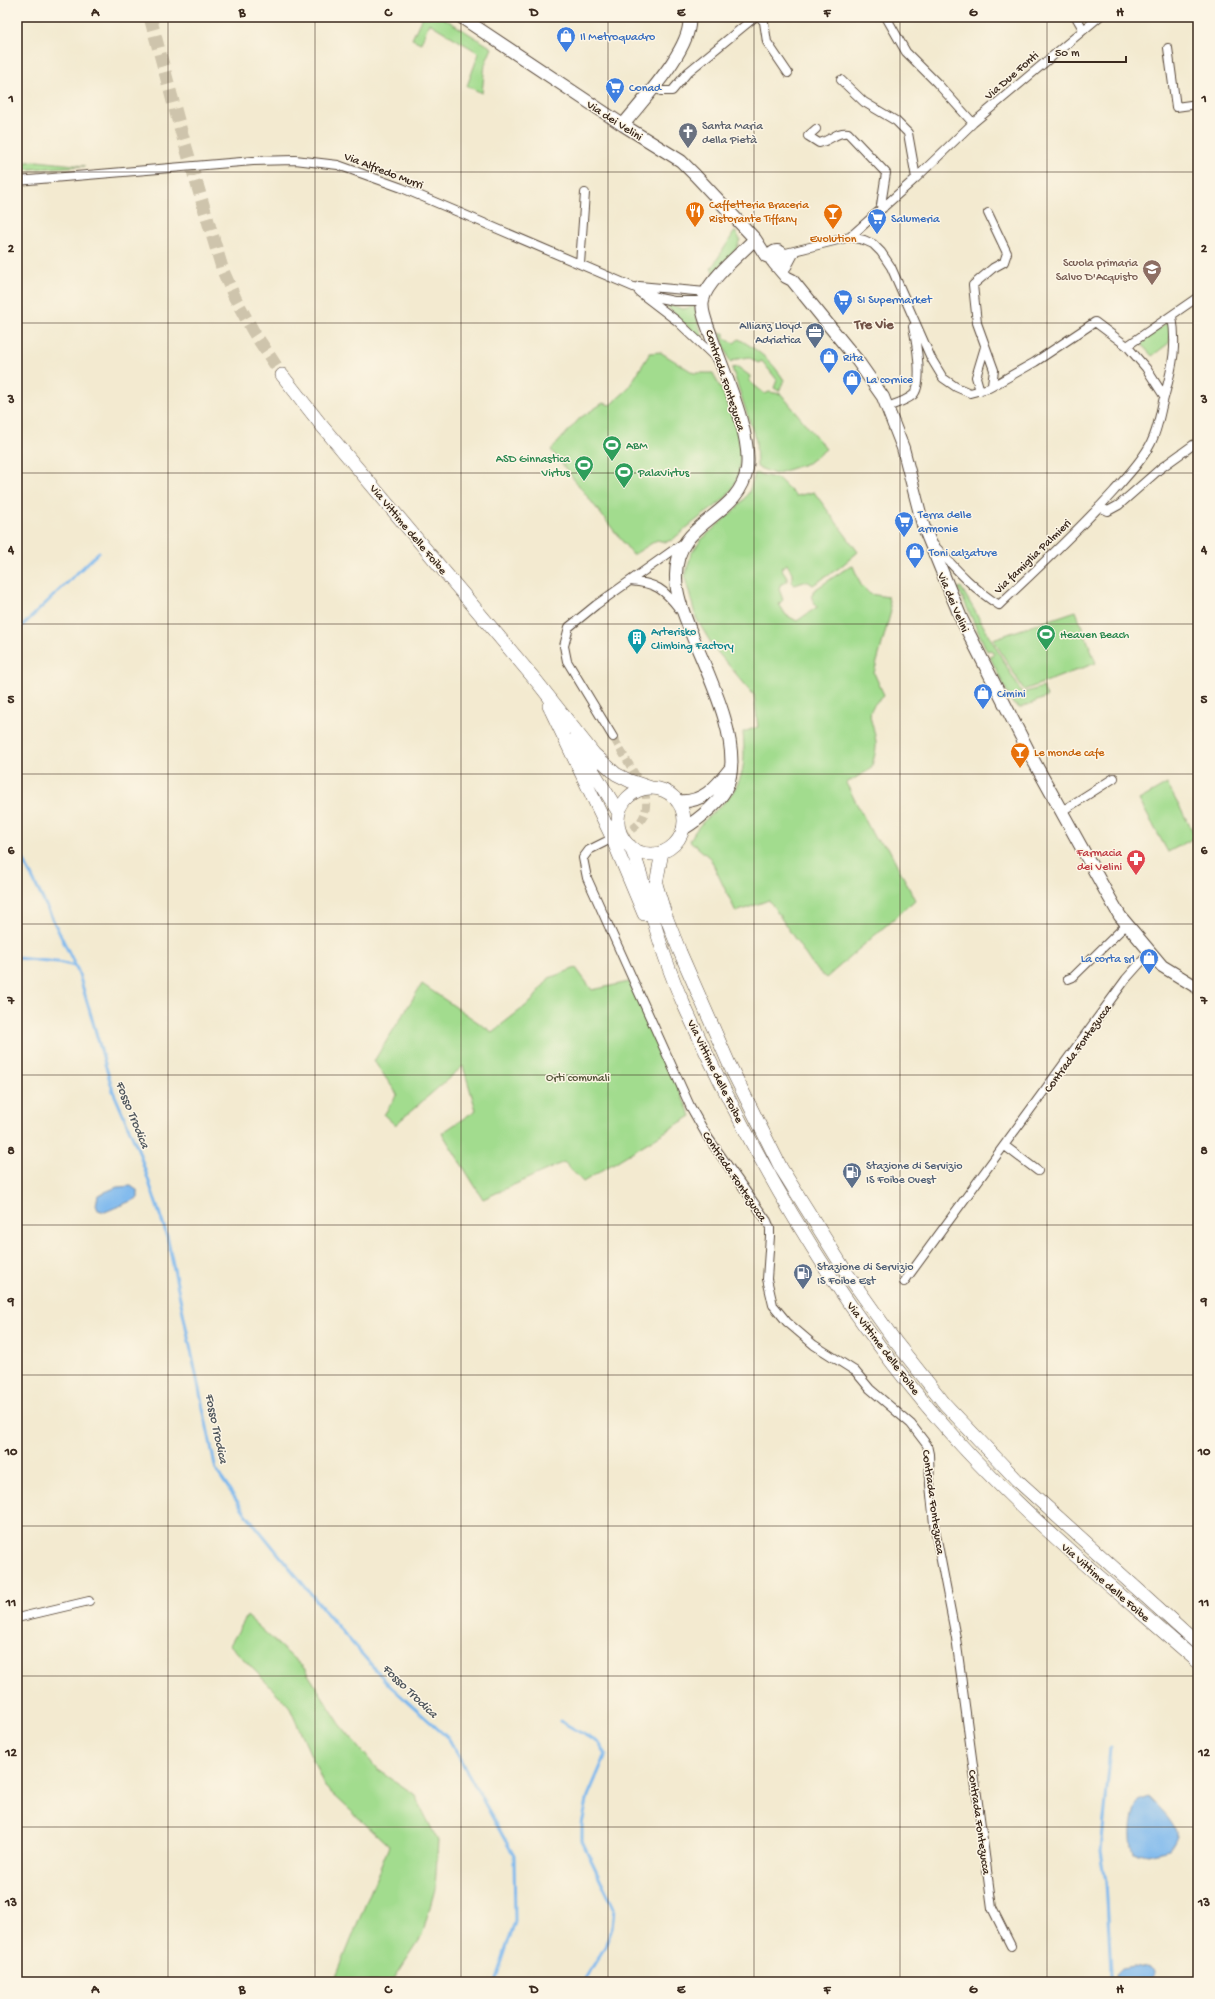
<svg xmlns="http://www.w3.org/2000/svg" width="1215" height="1999" font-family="'Gochi Hand',sans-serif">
  <rect width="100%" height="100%" fill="#fcf5e5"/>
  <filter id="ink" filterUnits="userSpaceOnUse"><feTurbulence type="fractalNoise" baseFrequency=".025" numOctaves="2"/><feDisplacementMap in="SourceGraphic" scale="8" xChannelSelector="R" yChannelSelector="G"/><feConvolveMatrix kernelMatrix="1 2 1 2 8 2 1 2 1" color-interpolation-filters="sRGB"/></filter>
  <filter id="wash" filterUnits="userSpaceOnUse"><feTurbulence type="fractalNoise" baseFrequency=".012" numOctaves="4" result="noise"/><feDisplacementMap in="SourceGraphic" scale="16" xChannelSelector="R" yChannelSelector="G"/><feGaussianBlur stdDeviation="0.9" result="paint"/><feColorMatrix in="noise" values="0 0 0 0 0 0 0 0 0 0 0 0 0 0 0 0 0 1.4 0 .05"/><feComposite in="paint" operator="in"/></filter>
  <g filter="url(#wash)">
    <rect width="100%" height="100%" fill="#f3ead0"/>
    <path fill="#a2dc8e" stroke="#6e8356" d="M422 17H442L492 48 485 64 482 93 467 86 479 53 429 23 421 43 412 39Z
      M37 161 85 166 17 170V163Z
      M735 231 740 239 737 248 714 273 711 269Z
      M662 302 683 309 695 306 698 323 705 343Z
      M1168 322 1172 326 1169 343 1152 356 1140 343Z
      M720 333H724V338L734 343 739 339C759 351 771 360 784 380L779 391 774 388 777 380 762 361 758 363 749 357 737 359 730 362Z
      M660 352 694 373H713C731 408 757 464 725 498 718 505 710 510 703 515 692 523 682 532 672 540L665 542 657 540 633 555 551 450 580 418 603 403 610 405 627 390 650 353Z
      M738 367 750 376 749 381 765 394 769 392 781 394 826 449 808 463 775 474 757 467 756 441 732 368Z
      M755 473 779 479 796 496 814 492 858 552 839 568 813 585 807 581 795 585 792 583V573L787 564 781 568 787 577V582L780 585 779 589 783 600 779 604 786 615 797 621 817 607 811 596 813 594V591L844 570 853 566 861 585 870 594 888 597 891 611 874 673 884 695C861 715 873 716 876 742 877 750 873 761 871 769L846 783 875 839 888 847 915 900 826 978 813 966 769 900 736 912 710 858 690 841C696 827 705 820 716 810 744 785 746 768 743 732L758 727 754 695 714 648 696 618 685 577 691 554 701 540 739 506 749 492Z
      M1198 557V605C1192 589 1192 573 1198 557Z
      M961 587 1022 693 1043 687 1047 697 1020 708 1013 704 990 657 994 654 991 650 987 651 958 588Z
      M1076 611 1096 663 1024 690 993 639Z
      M1167 784 1196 837 1168 852 1139 800Z
      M576 968 592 990 629 982 691 1116 583 1182 564 1162 483 1199 442 1133 476 1110 463 1066 395 1125 384 1115 397 1094 374 1061 422 984 492 1032 532 1001 549 978Z
      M247 1616 304 1668 340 1724 377 1769 414 1794 438 1841 435 1889 422 1936 392 1982H334L389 1846 325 1787 289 1706 230 1645Z"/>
    <path fill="#7bb8ee" stroke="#5b7186" d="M131 1186 138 1191V1198L105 1212 98 1210 96 1205 98 1195 117 1187Z
      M1149 1797C1157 1805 1178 1824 1176 1836 1175 1840 1171 1846 1169 1850L1148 1855 1134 1852C1128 1836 1131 1815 1139 1801Z
      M1134 1966 1151 1969 1154 1972V1976L1146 1982H1117L1116 1974 1122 1968Z"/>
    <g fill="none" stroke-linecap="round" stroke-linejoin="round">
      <path stroke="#7bb8ee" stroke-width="3" d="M17 631 99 552
        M17 852 23 859 78 971 113 1091 138 1149 167 1236 216 1470 246 1514 333 1621 389 1685 449 1739 514 1856 515 1921 495 1982
        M17 958 58 962 75 966
        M560 1721 599 1743 606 1754 588 1796 582 1824V1841L614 1908 612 1927 605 1947 583 1982
        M1110 1982 1111 1972 1108 1917 1106 1882 1101 1851 1111 1748"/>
    </g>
  </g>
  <g filter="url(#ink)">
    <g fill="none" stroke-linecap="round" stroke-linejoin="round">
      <path stroke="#cec4ac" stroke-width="8" stroke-dasharray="8 4" stroke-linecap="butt" d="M610 840C634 830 651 822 645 791L613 737"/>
      <path stroke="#cec4ac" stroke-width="13" stroke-dasharray="13 6" stroke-linecap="butt" d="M150 17 181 131 223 271 235 298 253 331 282 375"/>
      <g stroke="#574739" stroke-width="10">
        <path id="street" d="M760 17 764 22 767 42 788 73
          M886 17 906 52 937 83 973 123
          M1076 17 1083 29
          M1168 48 1176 107 1198 104
          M841 80 864 102 896 121 908 133 916 178
          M654 85 661 91H672L688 72 755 17
          M816 129 808 136 819 143C830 141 837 131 848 133L886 173 881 205 883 208
          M17 181 253 161 295 160 338 165 402 188 659 298 674 301H702
          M988 213 1007 253 1004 262 993 268 973 285 977 323 994 370 992 385
          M850 237 864 240 873 244 881 252 891 267 931 358 943 378 956 387 970 393 989 388 1035 362 1095 322 1127 346 1146 368 1164 396
          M782 254 850 237 916 178 973 123 1099 17
          M580 264 585 193
          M787 267 795 252
          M639 286 706 292
          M639 292 677 321 718 360
          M1127 346 1198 297
          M980 391 976 377 985 347
          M887 407C895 404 906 401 913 395 924 384 916 341 913 327
          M1099 507 1108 511 1119 505 1161 468 1193 445 1198 443
          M933 544C954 567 973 589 999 605 1038 568 1078 531 1114 491 1127 476 1142 461 1151 443 1159 427 1160 411 1165 394 1173 365 1177 345 1172 316
          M630 581C656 583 664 589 680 610
          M613 737 567 661 564 646 569 627 596 605 686 541
          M1062 811 1114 778
          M605 842 589 850 583 858 587 878 690 1106 707 1136 767 1221 770 1228V1236L767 1279 773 1305 787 1322 814 1345 855 1371 870 1389 911 1424 927 1445 929 1454 930 1485 934 1524 956 1638 992 1908 1011 1946
          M1068 979 1073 977 1127 924
          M1005 1146 1038 1171
          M904 1282 1126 979 1150 952
          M17 1618 89 1601"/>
      </g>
      <g stroke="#574739" stroke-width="14">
        <path id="secondary" d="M461 17 623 125 681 161 695 175 755 239 766 256 771 258
          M623 125C641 102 694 47 689 17
          M771 257a6 6 0 1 1 12 0a6 6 0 1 1-12 0Z
          M774 263 786 277 792 280 857 360 883 397 903 448 923 525 961 618 1032 758 1105 890 1120 916 1162 966 1198 988
          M677 801C702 804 716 787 730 769
          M683 829C698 820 725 799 729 781 741 737 706 671 690 630 684 614 676 595 676 578 674 519 739 519 747 469 752 433 723 371 711 336 708 326 700 311 703 300 706 282 741 253 755 239"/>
      </g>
      <g stroke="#574739" stroke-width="14">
        <path id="primary" d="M282 375 322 426 538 683 594 754 616 774 630 781 651 788
          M549 706 610 833 644 914
          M574 740 619 813
          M618 821a33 33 0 1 1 66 0a33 33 0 1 1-66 0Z
          M630 846C639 864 643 884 649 904 658 938 669 972 684 1005 749 1149 834 1299 938 1419 1015 1509 1109 1584 1198 1662
          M662 852 656 884 665 914 680 952 730 1066 781 1168 846 1272 895 1341 945 1404 1017 1480 1198 1644"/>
      </g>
      <use href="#street" stroke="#fff" stroke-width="8"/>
      <use href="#secondary" stroke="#fff" stroke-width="12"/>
      <use href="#primary" stroke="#fff" stroke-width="13"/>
    </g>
  </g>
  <path fill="none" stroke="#3b2a1e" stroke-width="1" stroke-opacity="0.55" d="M168 17V1982M315 17V1982M461 17V1982M608 17V1982M754 17V1982M900 17V1982M1047 17V1982M17 172H1198M17 323H1198M17 473H1198M17 624H1198M17 774H1198M17 924H1198M17 1075H1198M17 1225H1198M17 1375H1198M17 1526H1198M17 1676H1198M17 1827H1198"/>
  <defs>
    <g id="shop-pin" transform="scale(1)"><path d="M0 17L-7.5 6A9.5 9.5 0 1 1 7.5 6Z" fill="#3f7fe0" stroke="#fcf5e5"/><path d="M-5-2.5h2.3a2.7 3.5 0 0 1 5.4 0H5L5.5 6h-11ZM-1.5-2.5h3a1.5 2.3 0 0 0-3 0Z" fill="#fff"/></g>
    <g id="supermarket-pin" transform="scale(1)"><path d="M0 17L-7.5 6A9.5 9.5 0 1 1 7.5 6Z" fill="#3f7fe0" stroke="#fcf5e5"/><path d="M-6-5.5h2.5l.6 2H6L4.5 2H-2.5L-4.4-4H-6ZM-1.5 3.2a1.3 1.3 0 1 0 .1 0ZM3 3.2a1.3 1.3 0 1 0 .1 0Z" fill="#fff"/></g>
    <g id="church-pin" transform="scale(1)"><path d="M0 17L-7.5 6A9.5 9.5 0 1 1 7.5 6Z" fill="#6b7280" stroke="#fcf5e5"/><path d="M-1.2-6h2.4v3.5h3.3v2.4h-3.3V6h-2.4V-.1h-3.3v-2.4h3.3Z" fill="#fff"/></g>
    <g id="restaurant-pin" transform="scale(1)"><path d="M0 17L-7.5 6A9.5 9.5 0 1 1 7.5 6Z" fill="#e8710a" stroke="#fcf5e5"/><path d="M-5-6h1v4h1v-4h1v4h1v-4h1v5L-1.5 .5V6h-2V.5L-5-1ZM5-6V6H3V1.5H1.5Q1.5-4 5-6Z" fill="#fff"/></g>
    <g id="bar-pin" transform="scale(1)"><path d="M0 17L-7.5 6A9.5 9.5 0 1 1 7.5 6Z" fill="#e8710a" stroke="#fcf5e5"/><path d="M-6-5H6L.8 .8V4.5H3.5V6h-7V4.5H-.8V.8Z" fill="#fff"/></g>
    <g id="school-pin" transform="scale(1)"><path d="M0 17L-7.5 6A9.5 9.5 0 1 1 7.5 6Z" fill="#8d6e63" stroke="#fcf5e5"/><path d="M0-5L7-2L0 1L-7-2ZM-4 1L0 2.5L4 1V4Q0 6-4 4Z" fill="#fff"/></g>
    <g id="office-pin" transform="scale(1)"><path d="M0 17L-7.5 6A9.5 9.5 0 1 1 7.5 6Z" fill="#5c6f8a" stroke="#fcf5e5"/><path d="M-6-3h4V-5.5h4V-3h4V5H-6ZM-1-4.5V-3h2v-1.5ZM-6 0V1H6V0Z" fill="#fff"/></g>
    <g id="stadium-pin" transform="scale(1)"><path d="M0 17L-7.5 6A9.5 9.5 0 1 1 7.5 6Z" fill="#2e9e5b" stroke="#fcf5e5"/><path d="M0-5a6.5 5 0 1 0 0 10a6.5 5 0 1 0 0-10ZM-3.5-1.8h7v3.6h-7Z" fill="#fff"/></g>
    <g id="building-pin" transform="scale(1)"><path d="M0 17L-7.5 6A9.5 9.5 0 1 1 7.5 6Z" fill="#0f9aa8" stroke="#fcf5e5"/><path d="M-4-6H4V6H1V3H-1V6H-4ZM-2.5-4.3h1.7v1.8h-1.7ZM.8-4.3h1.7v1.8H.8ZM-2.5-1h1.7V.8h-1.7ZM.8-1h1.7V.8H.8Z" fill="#fff"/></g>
    <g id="pharmacy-pin" transform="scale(1)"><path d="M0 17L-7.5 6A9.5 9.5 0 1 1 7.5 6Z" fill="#e0444e" stroke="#fcf5e5"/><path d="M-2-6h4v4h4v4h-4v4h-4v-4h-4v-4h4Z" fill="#fff"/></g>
    <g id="fuel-pin" transform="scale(1)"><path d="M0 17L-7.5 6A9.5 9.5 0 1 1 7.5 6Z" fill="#5c6f8a" stroke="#fcf5e5"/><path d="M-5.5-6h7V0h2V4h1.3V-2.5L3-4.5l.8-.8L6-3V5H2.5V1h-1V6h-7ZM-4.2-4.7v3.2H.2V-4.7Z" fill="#fff"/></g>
  </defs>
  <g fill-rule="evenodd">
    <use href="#shop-pin" x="566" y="36"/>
    <use href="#supermarket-pin" x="615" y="87"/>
    <use href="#church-pin" x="688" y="132"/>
    <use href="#restaurant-pin" x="695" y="211"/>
    <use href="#bar-pin" x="833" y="213"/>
    <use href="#supermarket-pin" x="877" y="218"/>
    <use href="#school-pin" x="1152" y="269"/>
    <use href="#supermarket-pin" x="843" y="299"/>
    <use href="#office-pin" x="815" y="332"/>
    <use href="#shop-pin" x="829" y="357"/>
    <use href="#shop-pin" x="852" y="379"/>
    <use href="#stadium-pin" x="612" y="445"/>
    <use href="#stadium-pin" x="584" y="465"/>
    <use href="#stadium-pin" x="624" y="472"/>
    <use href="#supermarket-pin" x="904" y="521"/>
    <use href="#shop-pin" x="915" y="552"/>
    <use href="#stadium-pin" x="1046" y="634"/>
    <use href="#building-pin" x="637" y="638"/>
    <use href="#shop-pin" x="983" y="693"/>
    <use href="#bar-pin" x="1020" y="752"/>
    <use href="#pharmacy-pin" x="1136" y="859"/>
    <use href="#shop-pin" x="1149" y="958"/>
    <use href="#fuel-pin" x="852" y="1172"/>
    <use href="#fuel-pin" x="803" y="1273"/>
  </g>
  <g text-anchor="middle" stroke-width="3" stroke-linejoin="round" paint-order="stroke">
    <g font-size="12" fill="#366cbe" stroke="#fcf5e5" text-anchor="start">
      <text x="580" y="40">Il Metroquadro</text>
      <text x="629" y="91">Conad</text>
      <text x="891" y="222">Salumeria</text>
      <text x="857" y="303">SI Supermarket</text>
      <text x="843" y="361">Rita</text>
      <text x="866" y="383">La cornice</text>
      <text x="918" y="518">Terra delle<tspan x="918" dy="14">armonie</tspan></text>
      <text x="929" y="556">Toni calzature</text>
      <text x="997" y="697">Cimini</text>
      <text x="1135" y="962" text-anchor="end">La corta srl</text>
    </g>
    <g font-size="12" fill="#3b2a1e" stroke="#fcf5e5">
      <text transform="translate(1011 75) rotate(-41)" y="4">Via Due Fonti</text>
      <text transform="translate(615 120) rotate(33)" y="4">Via dei Velini</text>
      <text transform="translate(384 170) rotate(21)" y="4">Via Alfredo Murri</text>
      <text transform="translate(726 380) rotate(72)" y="4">Contrada Fontezucca</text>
      <text transform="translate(409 529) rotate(50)" y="4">Via Vittime delle Foibe</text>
      <text transform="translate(1032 556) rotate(-44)" y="4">Via famiglia Palmieri</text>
      <text transform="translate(954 602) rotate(67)" y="4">Via dei Velini</text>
      <text transform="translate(1077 1048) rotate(-54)" y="4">Contrada Fontezucca</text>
      <text transform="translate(716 1071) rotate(64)" y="4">Via Vittime delle Foibe</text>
      <text transform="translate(735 1176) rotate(56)" y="4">Contrada Fontezucca</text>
      <text transform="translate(884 1348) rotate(53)" y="4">Via Vittime delle Foibe</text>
      <text transform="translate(934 1502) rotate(82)" y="4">Contrada Fontezucca</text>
      <text transform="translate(1106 1582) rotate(41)" y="4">Via Vittime delle Foibe</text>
      <text transform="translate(980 1822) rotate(82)" y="4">Contrada Fontezucca</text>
    </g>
    <g font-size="12" fill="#5b616d" stroke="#fcf5e5" text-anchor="start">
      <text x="702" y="129">Santa Maria<tspan x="702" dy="14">della Pietà</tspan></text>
    </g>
    <g font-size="12" fill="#c56008" stroke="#fcf5e5" text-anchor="start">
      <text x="709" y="208">Caffetteria Braceria<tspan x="709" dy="14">Ristorante Tiffany</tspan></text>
      <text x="833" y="242" text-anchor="middle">Evolution</text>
      <text x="1034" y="756">Le monde cafe</text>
    </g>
    <g font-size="12" fill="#785e54" stroke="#fcf5e5" text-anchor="end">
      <text x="1138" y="266">Scuola primaria<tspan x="1138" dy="14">Salvo D'Acquisto</tspan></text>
    </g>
    <g font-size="12" fill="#4e5e75" stroke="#fcf5e5" text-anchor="start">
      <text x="801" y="329" text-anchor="end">Allianz Lloyd<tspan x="801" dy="14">Adriatica</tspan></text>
      <text x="866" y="1169">Stazione di Servizio<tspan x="866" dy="14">IS Foibe Ovest</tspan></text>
      <text x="817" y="1270">Stazione di Servizio<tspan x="817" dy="14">IS Foibe Est</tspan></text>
    </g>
    <g font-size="12" fill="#27864d" stroke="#fcf5e5" text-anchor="start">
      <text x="626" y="449">ABM</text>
      <text x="570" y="462" text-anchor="end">ASD Ginnastica<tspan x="570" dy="14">Virtus</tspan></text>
      <text x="638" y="476">PalaVirtus</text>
      <text x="1060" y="638">Heaven Beach</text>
    </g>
    <g font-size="12" fill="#0d838f" stroke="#fcf5e5" text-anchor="start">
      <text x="651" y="635">Arterisko<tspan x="651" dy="14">Climbing Factory</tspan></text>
    </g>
    <g font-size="12" fill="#be3a42" stroke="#fcf5e5" text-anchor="end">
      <text x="1122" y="856">Farmacia<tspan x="1122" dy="14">dei Velini</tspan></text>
    </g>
    <g font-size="12" fill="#55563a" stroke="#fcf5e5">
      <text x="578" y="1081">Orti comunali</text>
    </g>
    <g font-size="13" font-style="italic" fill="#4e555c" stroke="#fcf5e5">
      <text transform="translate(134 1114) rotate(68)" y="5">Fosso Trodica</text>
      <text transform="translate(218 1428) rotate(78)" y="5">Fosso Trodica</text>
      <text transform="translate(411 1690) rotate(44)" y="5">Fosso Trodica</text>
    </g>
    <g font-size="14" font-weight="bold" fill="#725348" stroke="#fcf5e5">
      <text x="874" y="328">Tre Vie</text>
    </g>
  </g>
  <rect width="1215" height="1999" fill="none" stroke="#fcf5e5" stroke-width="44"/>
  <path d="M1049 56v6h77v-6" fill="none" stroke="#3b2a1e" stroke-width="2"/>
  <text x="1055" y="56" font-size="12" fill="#3b2a1e" stroke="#fcf5e5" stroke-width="3" paint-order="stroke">50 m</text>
  <rect x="22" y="22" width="1171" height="1955" fill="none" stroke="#3b2a1e" stroke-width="1.5"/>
  <g font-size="13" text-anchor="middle" font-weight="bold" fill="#3b2a1e">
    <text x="95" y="16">A</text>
    <text x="242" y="16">B</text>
    <text x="388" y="16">C</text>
    <text x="534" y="16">D</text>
    <text x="681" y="16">E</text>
    <text x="827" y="16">F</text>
    <text x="973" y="16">G</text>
    <text x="1120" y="16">H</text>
    <text x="11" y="102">1</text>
    <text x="1204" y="102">1</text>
    <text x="11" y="252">2</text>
    <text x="1204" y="252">2</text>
    <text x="11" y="403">3</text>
    <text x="1204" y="403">3</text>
    <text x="11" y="553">4</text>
    <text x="1204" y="553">4</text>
    <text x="11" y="703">5</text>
    <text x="1204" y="703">5</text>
    <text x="11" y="854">6</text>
    <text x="1204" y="854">6</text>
    <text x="11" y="1004">7</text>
    <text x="1204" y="1004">7</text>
    <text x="11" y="1154">8</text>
    <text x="1204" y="1154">8</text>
    <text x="11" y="1305">9</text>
    <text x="1204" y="1305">9</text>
    <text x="11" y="1455">10</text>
    <text x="1204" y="1455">10</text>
    <text x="11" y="1606">11</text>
    <text x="1204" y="1606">11</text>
    <text x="11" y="1756">12</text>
    <text x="1204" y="1756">12</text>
    <text x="11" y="1906">13</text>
    <text x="1204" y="1906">13</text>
    <text x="95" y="1993">A</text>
    <text x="242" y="1993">B</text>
    <text x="388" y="1993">C</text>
    <text x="534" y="1993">D</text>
    <text x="681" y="1993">E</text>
    <text x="827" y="1993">F</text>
    <text x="973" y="1993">G</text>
    <text x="1120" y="1993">H</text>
  </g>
</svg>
